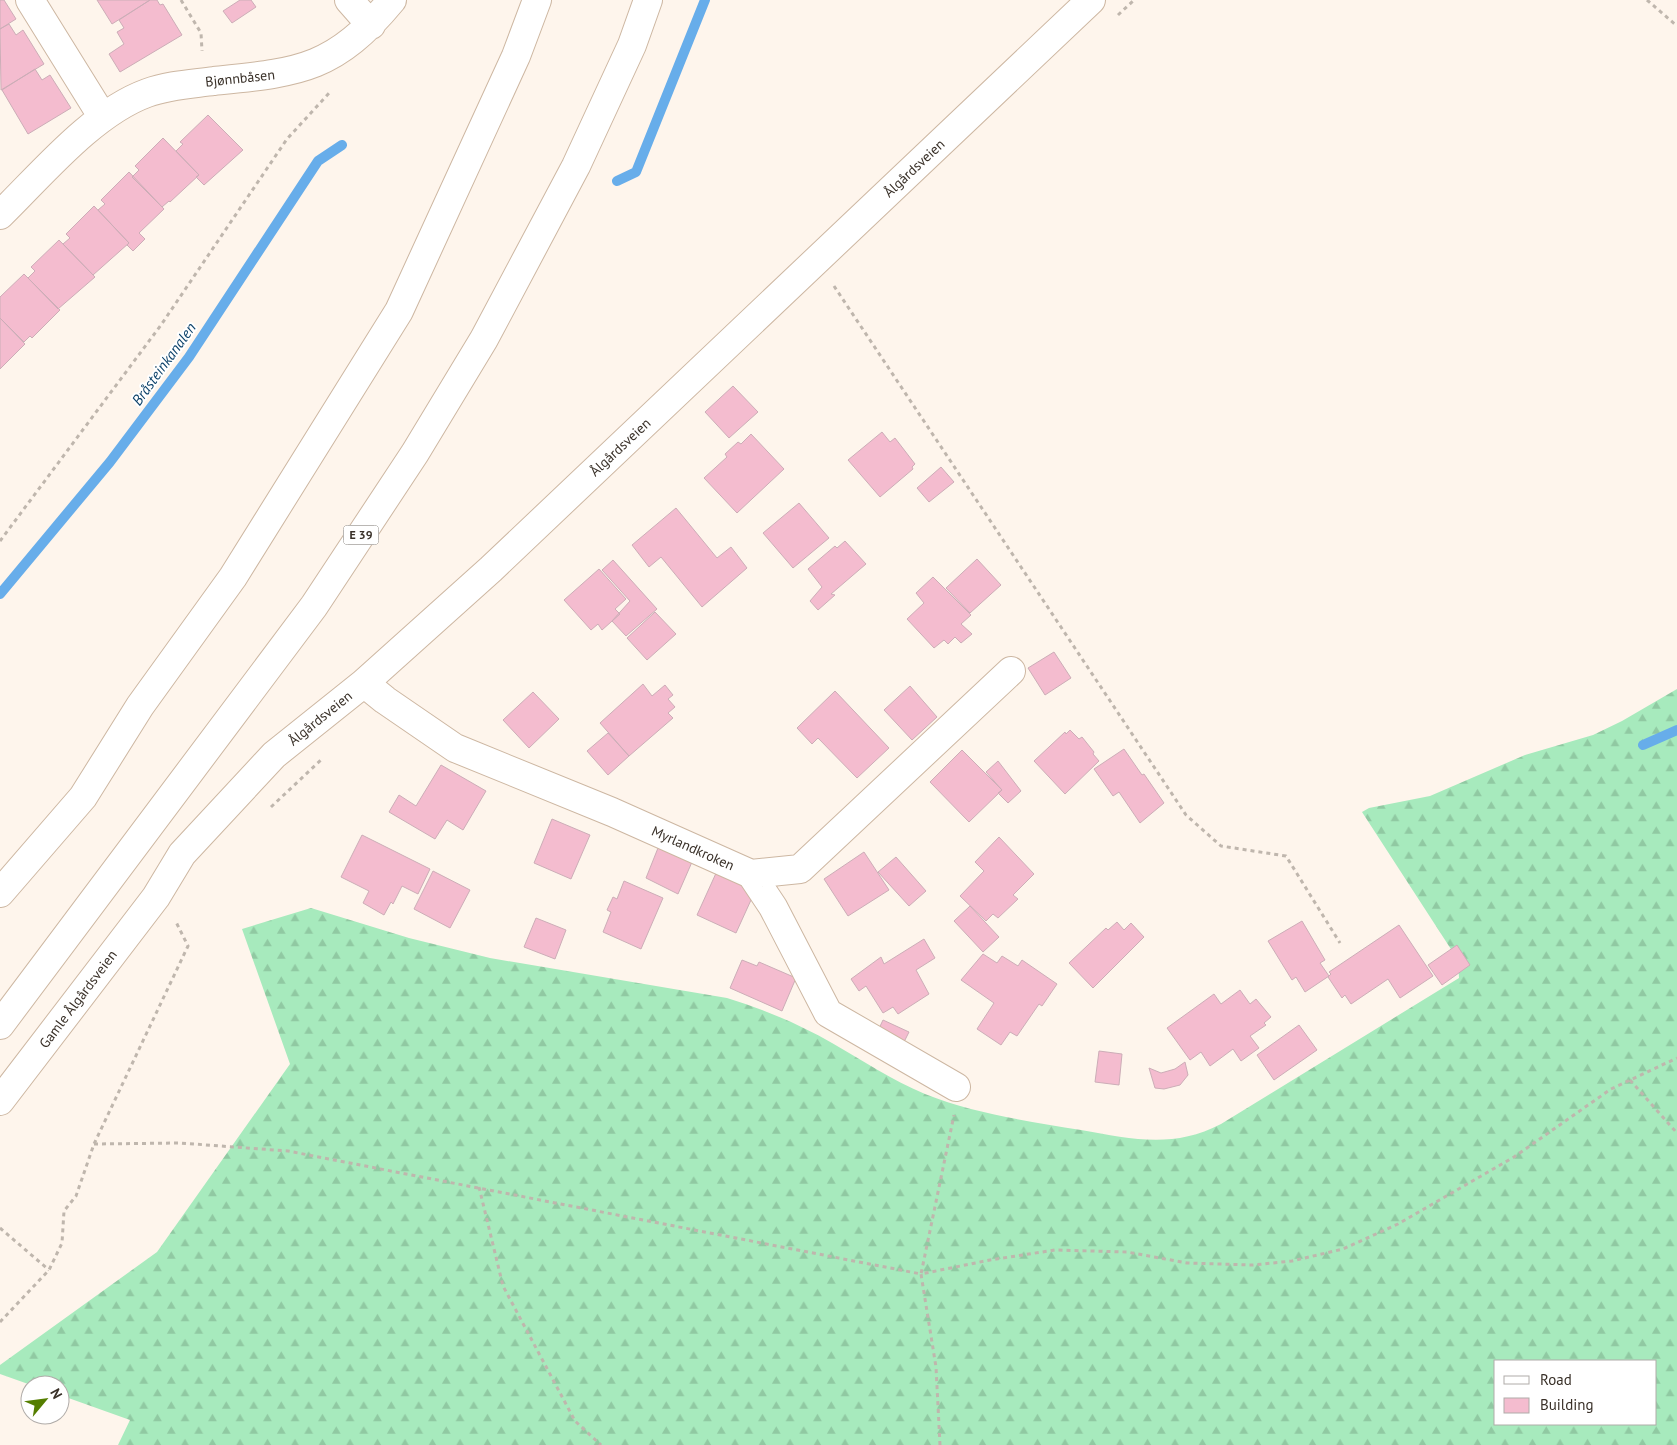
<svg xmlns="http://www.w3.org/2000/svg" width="1677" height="1445" font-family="'PT Sans',sans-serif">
  <defs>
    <pattern id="forest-firs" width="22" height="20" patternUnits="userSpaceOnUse" patternTransform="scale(1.25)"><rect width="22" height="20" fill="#a7eabd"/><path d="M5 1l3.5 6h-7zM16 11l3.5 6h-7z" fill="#90c9a2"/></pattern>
  </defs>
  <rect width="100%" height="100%" fill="#fef5ec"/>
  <path fill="url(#forest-firs)" fill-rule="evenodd" d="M1677 689V1445H118L130 1420 60 1395V1385H31L0 1374V1365L157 1252 290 1064 242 929 311 908 409 938 490 958 727 998C763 1009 799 1024 832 1043 863 1061 892 1080 925 1094 975 1114 1028 1121 1081 1130 1132 1139 1173 1149 1221 1124L1459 978 1458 960 1362 812 1369 808 1430 796 1525 755 1593 735 1622 721ZM1496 1361H1656V1424H1496Z"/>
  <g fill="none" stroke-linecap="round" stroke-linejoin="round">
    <path stroke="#67adea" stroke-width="10" d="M617 181 636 172 705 0
      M0 594 110 462 189 357 318 161 342 145
      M1643 745 1677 730"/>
  </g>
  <path fill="#f4bccf" stroke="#ccadb7" d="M0 0H4L16 19 0 29Z
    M97 0H150L112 24Z
    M150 0H157L160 5 163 4 182 35 120 72 109 54 124 44 117 32 124 28 119 20Z
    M240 0H251L256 7 232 23 223 11Z
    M9 24 16 35 23 30 44 64 1 90 0 29Z
    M35 69 42 80 50 75 71 108 28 134 2 90Z
    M208 115 243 150 204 185 196 177 199 175 176 151 183 144 180 142Z
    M163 138 199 175 170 202 169 201 162 207 132 177 139 170 135 166Z
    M129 172 164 209 139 233 145 239 133 251 127 245 129 243 98 210 105 204 101 200Z
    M94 206 129 243 93 275 63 244 70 238 66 234Z
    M59 240 95 277 58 309 28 278 35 271 31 267Z
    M24 274 60 310 32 338 30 336 24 342 0 318V297Z
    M0 318 25 344 0 369Z
    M733 386 758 412 729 438 705 412Z
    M882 432 890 442 895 438 915 464 912 467 913 469 880 497 848 460Z
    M751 434 784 469 737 513 704 478 727 457 725 454 738 442 741 444Z
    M941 467 954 482 929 502 917 488Z
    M799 503 829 538 793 568 763 533Z
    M676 508 717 558 731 547 747 568 702 607 661 557 649 567 632 545Z
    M845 541 866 564 831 594 835 595 818 610 810 601 822 587 808 569 835 546 837 548Z
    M977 559 1001 585 970 613 946 588Z
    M613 560 657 609 626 636 612 621 630 601 602 570Z
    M599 569 626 599 615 609 620 614 602 630 598 624 591 630 564 600Z
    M933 577 971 615 961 624 972 634 961 643 955 637 948 644 944 640 934 648 907 619 924 603 916 593Z
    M655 612 676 634 647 660 627 638Z
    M1054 652 1071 678 1045 695 1028 668Z
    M643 684 652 696 665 685 673 695 668 699 675 707 668 713 673 718 629 756 600 723Z
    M910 686 937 717 912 740 884 710Z
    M835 691 889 748 857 778 818 738 812 744 797 728Z
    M533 692 559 719 529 748 503 720Z
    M1070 730 1079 739 1082 737 1094 752 1093 754 1099 761 1065 794 1034 761 1065 732 1066 734Z
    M608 733 629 756 608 775 587 751Z
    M1124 749 1142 775 1144 774 1164 803 1140 823 1119 792 1113 796 1094 769Z
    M962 750 1002 790 969 822 930 782Z
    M998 761 1021 791 1008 803 998 793 1002 790 986 772Z
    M441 765 486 791 463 830 447 820 435 839 389 812 399 795 416 806Z
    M552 819 590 835 571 879 534 863Z
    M362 835 430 869 418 894 402 886 393 904 391 902 384 915 363 903 369 891 341 877Z
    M999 837 1034 874 1013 895 1018 899 998 918 993 914 986 921 960 896 984 871 975 862Z
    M658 848 692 862 678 894 646 878Z
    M864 852 889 890 848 916 824 879Z
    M896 857 926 891 909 906 878 872Z
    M433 871 470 890 450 928 414 909Z
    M717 871 756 889 736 933 697 915Z
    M624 881 663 898 641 949 603 932 611 912 607 910 613 897 617 899Z
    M970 906 999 937 983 952 954 921Z
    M536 918 566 930 555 959 524 947Z
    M1302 921 1325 960 1320 963 1329 976 1305 992 1296 977 1292 980 1268 941Z
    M1117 922 1124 930 1131 923 1144 937 1093 988 1069 963 1106 928 1108 930Z
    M1399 925 1433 976 1400 998 1388 979 1351 1004 1345 995 1342 998 1328 977 1331 974 1329 972Z
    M924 939 935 958 916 970 929 994 898 1014 893 1007 883 1013 866 986 859 991 851 979 881 957 884 964Z
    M1457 945 1470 965 1442 985 1428 965Z
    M983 954 997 963 1002 956 1018 966 1022 960 1057 984 1042 1006 1039 1004 1017 1036 1010 1032 1001 1045 977 1029 994 1003 961 980Z
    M742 960 757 966 759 962 796 978 782 1011 730 988Z
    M1240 990 1250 1004 1256 999 1271 1017 1264 1023 1266 1025 1250 1036 1259 1048 1241 1061 1233 1049 1210 1066 1201 1052 1190 1060 1167 1028 1214 994 1221 1004Z
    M883 1020 909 1032 900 1050 874 1039Z
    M1299 1025 1317 1050 1274 1080 1257 1055Z
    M1099 1051 1122 1054 1119 1085 1095 1082Z
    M1185 1062 1188 1075 1180 1085 1164 1089 1155 1088 1149 1068 1161 1073 1175 1069Z"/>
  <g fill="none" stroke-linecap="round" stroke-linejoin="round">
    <g stroke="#cdb7a2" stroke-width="30">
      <path id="minor" d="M30 0 102 116
        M349 0 371 25
        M0 215C42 174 92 113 147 93 169 85 192 84 214 81 300 72 334 70 392 0
        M364 683 385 700 455 748 612 812 751 874 773 907 828 1013 956 1087
        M751 874 800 869 1011 671
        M0 1101 156 897 182 854 274 755 364 683 491 569 1091 0"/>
    </g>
    <g stroke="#cdb7a2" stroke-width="30">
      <path id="highway" d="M0 893 83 797 140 706 233 577 399 311 516 56 537 0
        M0 1025 314 606 415 453 484 339 576 166 632 45 648 0"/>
    </g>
    <path stroke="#bfb6ad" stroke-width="3" stroke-dasharray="4 4" stroke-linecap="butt" d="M181 0 201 33 202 51
      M1647 0 1677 26
      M1118 15 1134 0
      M834 286 1186 815 1221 846 1286 856 1340 943
      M0 541 161 325 287 139 331 91
      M271 807 323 758
      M1630 1080 1677 1133
      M94 1144 180 1143 288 1151 921 1274 954 1115
      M479 1187 503 1286 575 1421 601 1445
      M0 1228 49 1270
      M0 1322 49 1270 62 1243 64 1211 76 1196 94 1144 188 946 176 922
      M940 1445 936 1367 921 1274 990 1260 1055 1250 1127 1252 1187 1263 1253 1265 1292 1261 1343 1249 1398 1224 1514 1157 1611 1089 1677 1058"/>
    <use href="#minor" stroke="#fff" stroke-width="28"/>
    <use href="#highway" stroke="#fff" stroke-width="28"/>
  </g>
  <g text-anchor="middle" stroke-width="4" stroke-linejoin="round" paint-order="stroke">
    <rect fill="#fff" stroke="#746e68" stroke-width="1" x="343.5" y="525.5" width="35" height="19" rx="4"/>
    <g font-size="12" font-weight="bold" fill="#393028">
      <text x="361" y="539">E 39</text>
    </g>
    <g font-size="14" fill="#393028" stroke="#fff">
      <text transform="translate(240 78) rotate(-6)" y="5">Bjønnbåsen</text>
      <text transform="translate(914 168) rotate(-43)" y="5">Ålgårdsveien</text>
      <text transform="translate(620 447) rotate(-43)" y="5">Ålgårdsveien</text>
      <text transform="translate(320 718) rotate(-39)" y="5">Ålgårdsveien</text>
      <text transform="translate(693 848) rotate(24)" y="5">Myrlandkroken</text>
      <text transform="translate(78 999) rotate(-53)" y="5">Gamle Ålgårdsveien</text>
    </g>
    <g font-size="15" font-style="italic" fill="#0d426a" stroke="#fff">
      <text transform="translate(164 364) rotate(-54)" y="5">Bråsteinkanalen</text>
    </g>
  </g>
  <rect x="1494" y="1360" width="162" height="65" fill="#ffffff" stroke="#b0aca9"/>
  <rect x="1504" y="1376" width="25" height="8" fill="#ffffff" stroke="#b0aca9"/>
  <text x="1540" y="1385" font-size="15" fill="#393028">Road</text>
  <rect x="1504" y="1398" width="25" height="15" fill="#f4bccf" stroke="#b0aca9"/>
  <text x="1540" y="1410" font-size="15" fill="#393028">Building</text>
  <g transform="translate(45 1400) rotate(61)"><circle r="24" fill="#ffffff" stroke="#b0aca9"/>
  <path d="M0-4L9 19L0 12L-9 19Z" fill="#557e00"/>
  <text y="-8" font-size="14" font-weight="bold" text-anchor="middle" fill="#393028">N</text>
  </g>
</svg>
